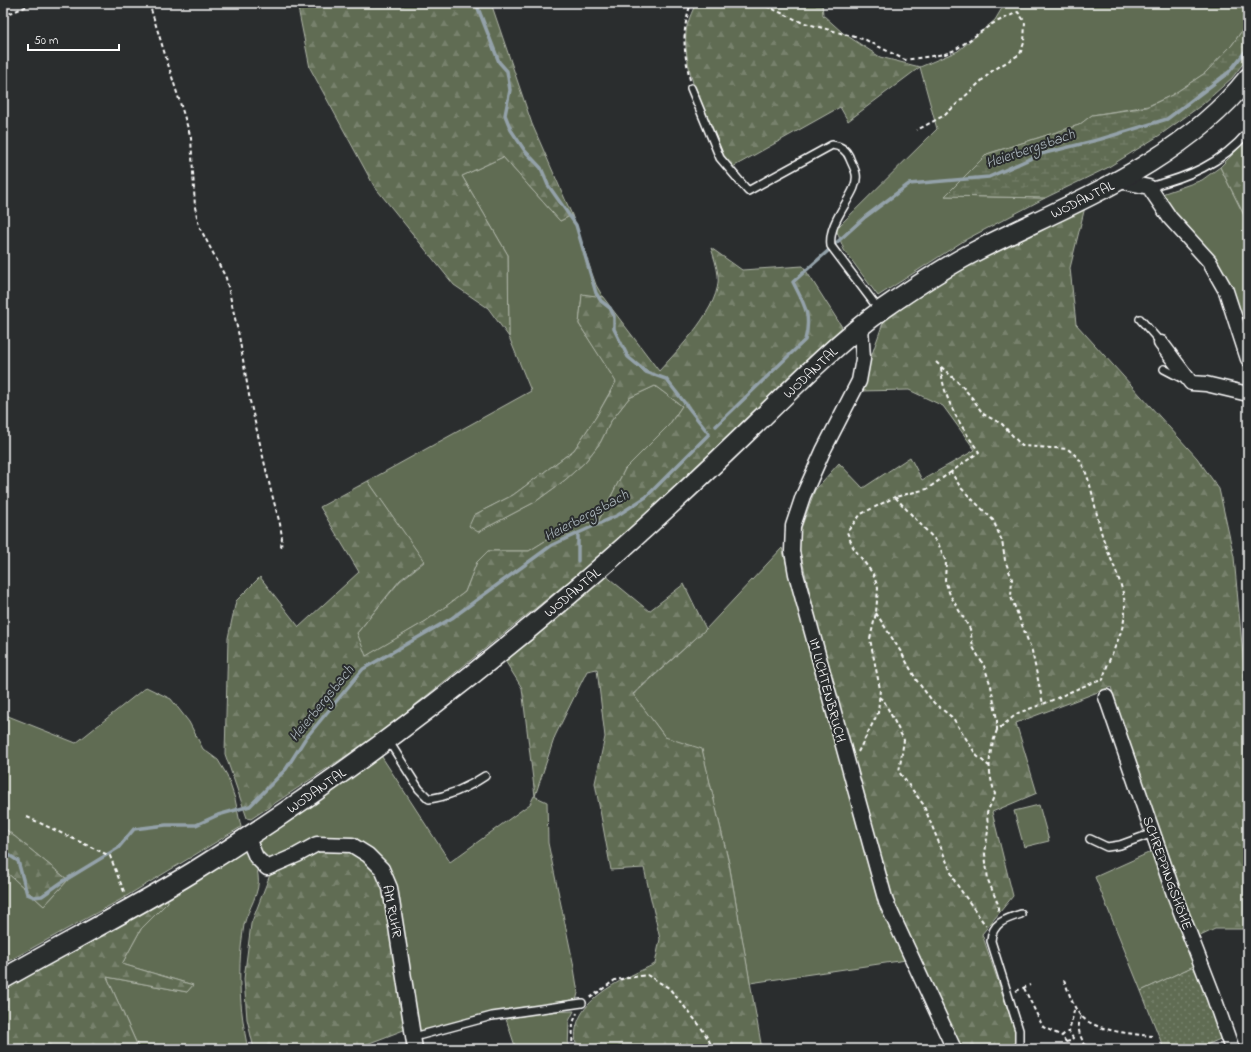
<svg xmlns="http://www.w3.org/2000/svg" width="1251" height="1052" font-family="'Indie Flower',sans-serif">
  <defs>
    <pattern id="forest-firs" width="22" height="20" patternUnits="userSpaceOnUse"><rect width="22" height="20" fill="#606c53"/><path d="M5 1l3.5 6h-7zM16 11l3.5 6h-7z" fill="#78826d"/></pattern>
    <pattern id="wetland-marsh" width="20" height="14" patternUnits="userSpaceOnUse"><rect width="20" height="14" fill="#606c53"/><path d="M1 5h8M5 5V1M11 12h8M15 12V8" fill="none" stroke="#78826d"/></pattern>
    <pattern id="park-dots" width="8" height="8" patternUnits="userSpaceOnUse"><rect width="8" height="8" fill="#606c53"/><path d="M2 2h.1M6 6h.1" fill="none" stroke="#78826d" stroke-width="1.8" stroke-linecap="round"/></pattern>
  </defs>
  <rect width="100%" height="100%" fill="#2a2d2e"/>
  <filter id="ink" filterUnits="userSpaceOnUse"><feTurbulence type="fractalNoise" baseFrequency=".025" numOctaves="2"/><feDisplacementMap in="SourceGraphic" scale="8" xChannelSelector="R" yChannelSelector="G"/><feConvolveMatrix kernelMatrix="1 2 1 2 8 2 1 2 1" color-interpolation-filters="sRGB"/></filter>
  <g filter="url(#ink)">
    <path fill="#606c53" stroke="#b0b6a9" d="M1005 3H1248V22L1232 45 1205 73 1172 95 1148 106 1092 115 1079 125 987 154 945 196 1045 198 965 240 878 296 844 250 836 229 937 129 920 67 958 51 995 20Z
      M503 157 560 221 572 215 596 285 603 297 582 295 579 324 616 381 596 417 574 450 513 495 474 515 478 532 535 502 565 480 585 462 600 443 611 421 629 398 655 386 682 406 669 425 625 469 598 522 583 523 558 533 529 551H488L477 562 465 592 426 621 365 657 357 633 400 581 424 562 368 481 531 391 509 337 508 255 462 176Z
      M1220 167 1248 223V346L1229 289 1159 195 1202 180Z
      M782 548 834 733 906 960 750 983 729 863 702 750 666 738 633 695 706 629Z
      M146 687 171 699 189 722 203 749 218 760 227 775 235 799 241 827 120 900 3 964V869L44 906 68 880 3 827V702L8 716 76 743Z
      M380 754 450 862 530 804 534 796 547 802 548 843 573 962 578 993 576 1001 570 1003 524 1007 489 1013 418 1033 263 859 256 839Z
      M1039 805 1049 841 1024 847 1014 811Z
      M245 848C251 857 257 865 258 875 261 893 248 908 244 925 237 966 239 1008 248 1049H139L107 977 187 992 193 985 122 964 141 929 168 902 167 897Z
      M1155 850 1198 964 1141 991 1095 877Z
      M574 1011 569 1021 568 1049H516L506 1019 543 1012Z"/>
    <path fill="url(#forest-firs)" stroke="#b0b6a9" d="M297 3H491L532 124 572 215 560 221 503 157 462 176 508 255 509 337 488 308 454 285 374 186 310 68Z
      M696 3H822L823 15 843 33 880 57 920 67 848 121 840 107 731 168C710 138 682 68 686 32 687 22 692 12 696 3Z
      M1248 139V223L1220 167Z
      M1085 207 1070 268 1076 324 1197 458 1219 489 1234 557 1244 667 1245 771 1248 776V929H1215L1196 938 1135 767 1111 687 1016 723 1037 793 992 812 1013 896 982 934 1015 1031 1016 1049H960L891 901 827 665 797 539 815 490 839 463 863 488 910 457 922 480 975 450 943 406 909 390 859 391 884 320 949 274Z
      M711 248 742 270 803 266 842 327 659 502 573 578 379 734 251 819 247 818 225 754 228 638 236 601 260 577 299 627 359 572 320 507 368 481 424 561 400 580 357 633 366 656 426 621 465 592 477 562 488 551H529L558 533 583 523 598 522 625 469 669 425 682 406 655 386 629 398 611 421 600 443 585 462 565 480 535 502 478 532 469 526 474 515 513 495 574 450 596 417 616 382 579 324 582 294 603 297 659 371C678 350 722 306 718 275 717 267 714 257 711 248Z
      M605 575 649 611 684 584 706 629 633 694 665 737 702 749 729 864 762 1049H577C565 1002 621 980 655 964L660 939 644 868 611 870 595 783 605 737 597 669 587 671 555 736 535 796 522 688 504 659Z
      M3 827 68 880 44 906 3 869Z
      M317 847 351 850 366 857 387 889 409 1028 354 1049H254L247 1019 244 979 251 924 271 872Z
      M167 898 168 902 141 929 122 964 193 985 187 992 107 977 139 1049H3V989Z"/>
    <path fill="url(#wetland-marsh)" stroke="#b0b6a9" d="M1248 22V57L1232 78 1203 104 1160 135 1107 168 1045 198 945 196 987 154 1079 125 1092 115 1147 107 1172 95 1205 73 1232 45Z"/>
    <path fill="url(#park-dots)" stroke="#b0b6a9" d="M1198 964 1225 1037 1197 1049H1164L1141 991Z"/>
    <g fill="none" stroke-linecap="round" stroke-linejoin="round">
      <path stroke="#94a2aa" stroke-width="3.5" d="M835 244 865 217 909 184 989 177 1041 154 1101 139 1167 119 1229 72 1248 48
        M716 426 805 340C812 315 804 304 793 282L829 250
        M578 561V533
        M3 851 18 861 27 894 34 897 42 896 62 882 118 848 134 829 166 825H196L218 815 250 806 286 769 305 739 363 669 452 618 552 545 618 515 646 497 709 434 666 379 646 372 628 357 614 329V316L610 308 601 301 596 293 576 225 548 185 541 168 525 151 511 130 505 115 510 90 507 71 499 62 476 3"/>
      <g stroke="#fff" stroke-width="10">
        <path id="service" d="M691 88 720 158 748 191 832 145C841 146 847 150 850 159 852 164 855 169 856 174 860 193 827 219 831 246L880 311
          M1149 187C1188 177 1221 164 1248 132
          M1140 319 1161 343
          M1164 369 1185 380
          M388 740 419 789 429 799C450 796 467 788 485 776
          M1090 839 1107 847 1120 845 1153 833
          M414 1037 492 1016 582 1003
          M1019 1049V1030L991 941C992 923 1005 919 1021 914"/>
      </g>
      <g stroke="#fff" stroke-width="17">
        <path id="minor" d="M1119 181 1149 187 1170 218 1209 261 1226 291 1248 359
          M861 327 863 359 859 381 823 451 803 496 793 526 792 551 796 574 886 902 954 1049
          M1161 343 1191 383 1206 384 1248 394
          M1106 697 1174 894 1212 992 1232 1049
          M247 836 256 857 267 868 297 855 317 844 352 845 368 855 382 869 390 888 415 1049"/>
      </g>
      <g stroke="#fff" stroke-width="22">
        <path id="secondary" d="M3 979C66 943 131 910 193 872 320 793 441 703 556 606 619 553 680 497 740 439 786 395 831 347 883 309 913 288 943 268 976 251 1070 203 1180 164 1248 78"/>
      </g>
      <path stroke="#fff" stroke-width="2" stroke-dasharray="4 3" stroke-linecap="butt" d="M149 3 191 138 195 207 199 226 226 278 239 336 250 401 271 491 280 524 282 537 281 548
        M760 3 801 22 866 40 905 60 945 54 955 50 992 24 1018 12 1025 22 1024 43 1020 54 992 71 945 115 917 130
        M3 16 35 3
        M690 80C684 51 681 32 691 3
        M936 362 962 386 973 399 983 414 1002 424 1022 446 1068 449C1071 452 1076 455 1079 459 1092 479 1095 512 1102 535 1109 558 1126 587 1125 611 1124 636 1108 656 1103 680
        M941 368C943 400 961 426 979 452L951 472 961 488 993 520 1002 541 1005 560 1012 579 1011 597 1032 651 1043 704C1063 696 1082 685 1103 680
        M951 472 927 489 895 497 938 543 946 562 945 580 950 595 970 629 973 647 984 666 991 686 997 720V730L1018 713 1043 704
        M876 613 901 652 917 681 934 703 953 718 977 756 989 766
        M879 697 884 701 904 740 899 772 923 804 955 882 986 926
        M997 730C988 755 987 769 995 794L987 813 988 830 985 854 988 880 998 904V913
        M858 752 878 713 880 689 870 639 876 613 878 588 873 574 853 547 847 532 861 514 895 497
        M27 817 110 856 125 894
        M1064 980C1069 992 1072 1005 1080 1015 1094 1031 1132 1034 1152 1036
        M1024 988 1043 1027 1062 1036
        M1016 991 1030 985
        M590 998 615 980 647 975 669 988 701 1027 714 1049
        M1081 1016C1076 1029 1080 1038 1088 1049
        M1066 1042 1070 1041 1073 1038 1069 1032
        M572 1049 573 1023 577 1013
        M1063 1049 1066 1042 1062 1036 1066 1032H1069L1075 1007"/>
      <use href="#service" stroke="#2a2d2e" stroke-width="7"/>
      <use href="#minor" stroke="#2a2d2e" stroke-width="14"/>
      <use href="#secondary" stroke="#2a2d2e" stroke-width="19"/>
    </g>
  </g>
  <g text-anchor="middle" stroke-width="4" stroke-linejoin="round" paint-order="stroke">
    <g font-size="14" fill="#fff" stroke="#2a2d2e">
      <text transform="translate(1082 199) rotate(-26)" y="5">WODANTAL</text>
      <text transform="translate(810 372) rotate(-43)" y="5">WODANTAL</text>
      <text transform="translate(572 592) rotate(-40)" y="5">WODANTAL</text>
      <text transform="translate(828 690) rotate(75)" y="5">IM LICHTENBRUCH</text>
      <text transform="translate(316 790) rotate(-35)" y="5">WODANTAL</text>
      <text transform="translate(1168 873) rotate(70)" y="5">SCHREPPINGSHÖHE</text>
      <text transform="translate(393 911) rotate(79)" y="5">AM RUHR</text>
    </g>
    <g font-size="15" font-style="italic" fill="#aeb9bf" stroke="#2a2d2e">
      <text transform="translate(1030 148) rotate(-19)" y="5">Heierbergsbach</text>
      <text transform="translate(586 515) rotate(-28)" y="5">Heierbergsbach</text>
      <text transform="translate(321 703) rotate(-51)" y="5">Heierbergsbach</text>
    </g>
  </g>
  <rect width="1251" height="1052" fill="none" stroke="#2a2d2e" stroke-width="16"/>
  <rect x="8" y="8" width="1235" height="1036" fill="none" stroke="#fff" stroke-width="1.5" filter="url(#ink)"/>
  <path d="M28 44v6h91v-6" fill="none" stroke="#ffffff" stroke-width="2"/>
  <text x="34" y="44" font-size="12" fill="#ffffff" stroke="#2a2d2e" stroke-width="3" paint-order="stroke">50 m</text>
</svg>
